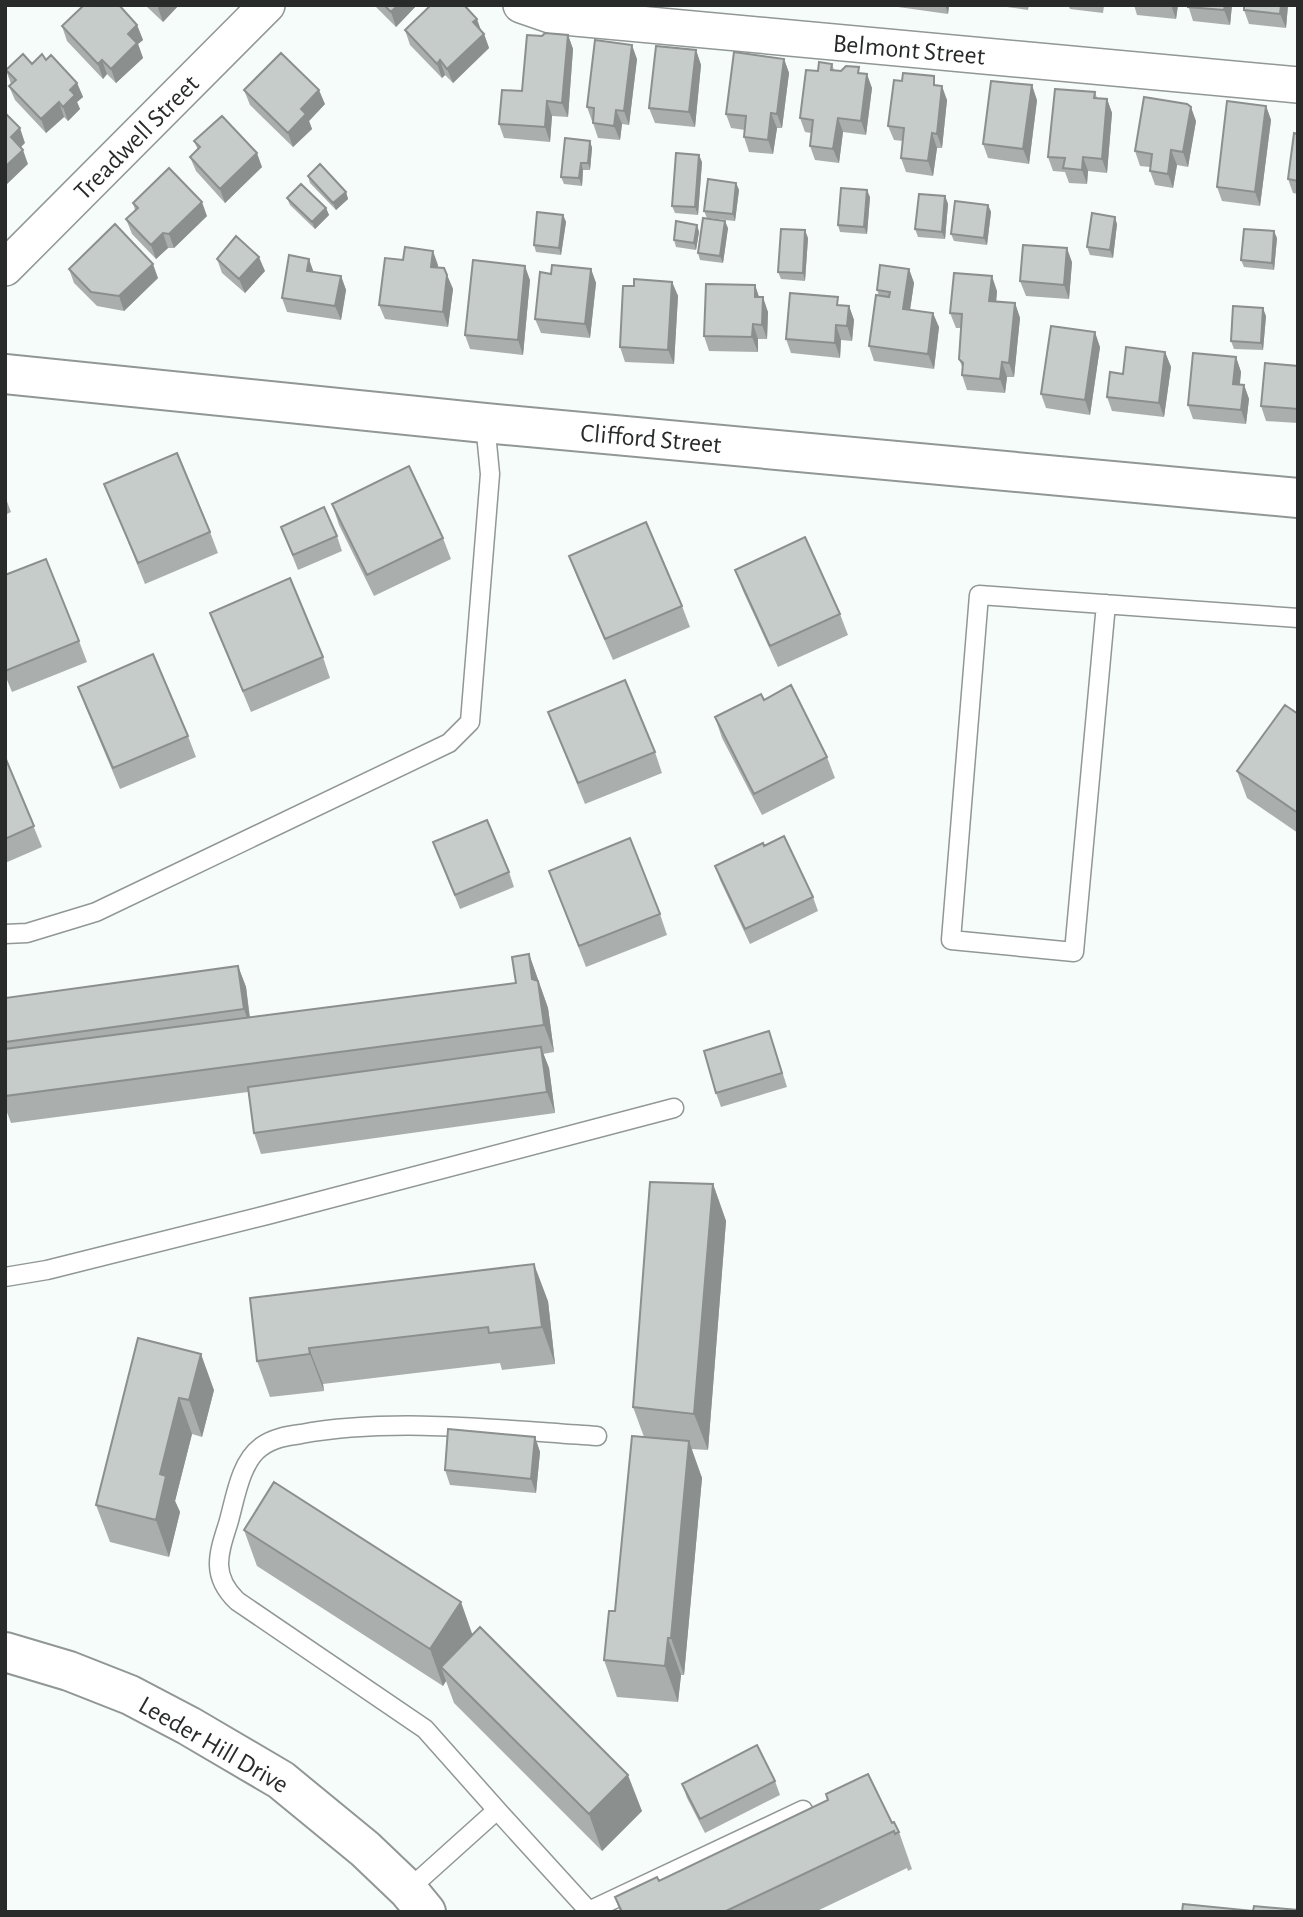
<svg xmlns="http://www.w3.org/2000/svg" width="1303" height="1917" font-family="'Alegreya Sans',sans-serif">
  <rect width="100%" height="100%" fill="#f6fcf9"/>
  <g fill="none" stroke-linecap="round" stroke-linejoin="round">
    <g stroke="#919794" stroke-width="21">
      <path id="lane" d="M1106 604 1074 952 951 940 979 595 1298 618
        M5 934 27 933 96 912 449 743 470 722 490 474 485 423
        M5 1277 47 1270 267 1215 674 1108
        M497 1810 589 1911 803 1810
        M408 1890 497 1810 425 1729 237 1601C211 1576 218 1555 228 1524 235 1500 240 1462 261 1447 273 1438 287 1436 301 1434 393 1417 503 1430 597 1436"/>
    </g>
    <g stroke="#919794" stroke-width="38">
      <path id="street" d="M521 5 553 16 1298 85
        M5 268 267 5"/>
    </g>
    <g stroke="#919794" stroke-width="42">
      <path id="secondary" d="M5 374 485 423 1298 498
        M5 1652 69 1671 130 1695 189 1726 281 1780 365 1849 408 1890 426 1912"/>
    </g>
    <use href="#lane" stroke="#fff" stroke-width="18"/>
    <use href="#street" stroke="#fff" stroke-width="35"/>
    <use href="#secondary" stroke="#fff" stroke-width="38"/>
  </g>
  <path fill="#aaafad" d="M145 5H179L163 22Z
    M374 5H417L396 27Z
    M898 5H949L948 14 898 7Z
    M992 5H1029L1028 10Z
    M1068 5H1110V6H1104L1103 13 1070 9Z
    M1134 5H1178L1176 19 1137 15Z
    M1188 5H1232L1230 25 1193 21Z
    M1244 5H1288L1286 28 1249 24 1244 10Z
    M137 25 143 40 138 44 143 58 116 83 107 74 103 79 67 41 62 26Z
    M405 30 481 31 484 34 489 48 453 83 445 75 442 78 410 45Z
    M568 35 573 49 568 117 552 116 550 142 504 138 499 124 522 91 542 36Z
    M696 50 701 65 695 127 655 123 649 108Z
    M637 59 629 125 622 124 620 140 598 138 593 123V121H592L587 107Z
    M784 59 789 73 782 128H777L773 154 749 152 744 137 745 130 731 128 726 114Z
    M46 60 77 83 83 97 77 102 80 109 68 121 64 117 46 133 15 100 9 86 11 84 6 70Z
    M832 64 834 70 861 73 872 88 866 135 843 132 839 163 815 160 810 146 811 133 805 132 800 118 818 71Z
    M938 85 947 100 942 148H937L933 176 906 172 901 158 903 141 894 140 888 126Z
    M244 90 325 104 309 121 312 129 293 147 250 105Z
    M1095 92 1097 98 1107 99 1112 113 1107 173 1088 171 1087 184 1069 183 1065 172 1053 171 1048 157Z
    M1037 100 1029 164 988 158 983 144Z
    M1266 106 1271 120 1260 206 1222 201 1217 187Z
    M1196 121 1188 167 1177 165 1173 188 1155 185 1150 171V167L1140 166 1135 151Z
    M1298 134V194L1293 193 1288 179Z
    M194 141 262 167 225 203 196 171 190 157 198 150Z
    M590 141 592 148 590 170H583L582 186 564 184 561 177Z
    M702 162 698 215 675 213 672 206Z
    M308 176 346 192 348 199 336 210 310 183Z
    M736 183 739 190 735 221 707 218 704 211Z
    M945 196 948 204 945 239 918 237 915 229Z
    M870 197 867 234 840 232 838 225Z
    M287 198 326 208 329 215 315 229 290 205Z
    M133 203 207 216 174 248H168L156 259 132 234 126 219 135 210Z
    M988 205 991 212 987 245 954 241 951 234Z
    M563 215 566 222 561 255 536 252 534 245Z
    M1117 224 1113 258 1090 255 1087 247Z
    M697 225 699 232 696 250 676 247 674 240Z
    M728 228 723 263 700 260 698 253Z
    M808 238 805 281 781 279 778 272Z
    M1277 238 1274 270 1244 267 1241 260Z
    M217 259 265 271 245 293 222 273Z
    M1072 262 1069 299 1026 296 1020 281Z
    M438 265V267L447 275 453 289 448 327 385 319 379 305Z
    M69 269 158 278 124 311 97 306 74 283Z
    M591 269 596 283 590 338 541 333 535 319 551 274Z
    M909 269 914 283 910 310 939 327 934 369 874 361 869 346 879 296 877 290Z
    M313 272 341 276 346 290 341 320 287 312 282 298Z
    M530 280 523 355 470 349 465 335Z
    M672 282 678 296 674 364 625 362 620 347 634 286Z
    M755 285 759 297 768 312 767 339H758V352L709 351 704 336Z
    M997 291 996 302 1015 303 1020 318 1014 377H1007L1005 393 967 390 962 375 963 369 959 359 961 328H956L950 313Z
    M841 305 849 306 854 320 852 341 841 340 840 358 791 353 786 339Z
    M1266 316 1263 350 1234 349 1231 341Z
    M1100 347 1090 415 1046 408 1041 394Z
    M1165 352 1171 367 1164 417 1112 411 1107 397 1123 374Z
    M1236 357 1241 372 1240 384 1244 385 1249 399 1246 424 1193 419 1188 405Z
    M1298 366V423L1266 421 1261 406Z
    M105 484 210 532 218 553 145 584Z
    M5 496 11 512 5 515Z
    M332 504 443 538 451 559 374 596 339 525Z
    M281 527 337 536 342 551 298 570Z
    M569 556 682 606 690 627 613 660 577 577Z
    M735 570 840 614 848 635 778 667 743 591Z
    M5 575 79 641 87 662 12 692 5 675Z
    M210 613 323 657 330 678 251 712 218 633Z
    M78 687 188 736 196 757 120 789 86 708Z
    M764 700 827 757 835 778 762 815 722 738 715 717Z
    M548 712 655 752 662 773 585 804Z
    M1298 714V833L1247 798 1237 771Z
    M5 757 42 847 5 863Z
    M433 842 509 872 514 887 460 909Z
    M764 846 813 897 818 911 750 944 720 880 715 866Z
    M549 871 660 914 667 935 586 967Z
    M529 954 548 1008 554 1052 543 1054 549 1068 555 1113 261 1154 254 1133 248 1092 11 1123 5 1107V998L238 966 246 987 250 1017 516 983Z
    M774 1045 787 1087 721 1107 716 1093Z
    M713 1184 726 1221 708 1450 691 1449 702 1478 684 1675H681L678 1702 617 1697 604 1660 615 1611 644 1437 633 1407Z
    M250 1298 548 1301 555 1364 502 1370 500 1363 323 1384 324 1391 270 1397 257 1361Z
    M138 1338 214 1390 202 1437 192 1434 175 1501 180 1512 169 1557 110 1542 96 1505Z
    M535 1437 540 1452 536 1493 450 1485 445 1470Z
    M244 1530 473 1635 642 1811 602 1851 454 1703 446 1681 443 1686 257 1566Z
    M775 1781 780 1795 705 1833 687 1798 682 1784Z
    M892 1823 899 1832 912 1869 908 1871 907 1868 815 1912H620L615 1897 659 1881Z"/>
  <path fill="#8b8f8d" d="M160 5H179L163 22 158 8Z
    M398 5H417L396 27 391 12Z
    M945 5H949L948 14Z
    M1171 5H1178L1176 19Z
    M1225 5H1232L1230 25 1224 10Z
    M1281 5H1288L1286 28 1280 14Z
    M477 19 482 33 473 22Z
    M137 25 143 40 138 44 143 58 116 83 111 69 128 34Z
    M484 34 489 48 453 83 447 69Z
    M568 35 573 49 568 117 562 103Z
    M632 45 637 59 629 125 624 111Z
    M696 50 701 65 695 127 689 112Z
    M784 59 789 73 782 128 777 114Z
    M102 60 107 74 103 79 98 64Z
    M440 60 445 75 442 78 437 64Z
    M867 74 872 88 866 135 861 121Z
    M77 83 83 97 77 102 80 109 68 121 63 107 70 90Z
    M1032 85 1037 100 1029 164 1023 149Z
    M942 86 947 100 942 148 937 134Z
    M319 90 325 104 309 121 312 129 293 147 288 133 301 109Z
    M1107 99 1112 113 1107 173 1102 159Z
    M547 101 552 116 550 142 545 127Z
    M59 102 64 117 46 133 41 119Z
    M1266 106 1271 120 1260 206 1255 192Z
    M1191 107 1196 121 1188 167 1183 152Z
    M616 110 622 124 620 140 614 126Z
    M771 113 777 128 773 154 768 140Z
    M838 118 843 132 839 163 833 149Z
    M20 128 25 143 16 152 11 137Z
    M932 133 937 148 933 176 928 161Z
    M590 141 592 148 590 170 588 163Z
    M23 150 28 164 5 186V167Z
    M1171 150 1177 165 1173 188 1168 174Z
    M257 153 262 167 225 203 220 189Z
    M699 155 702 162 698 215 695 207Z
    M1083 157 1088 171 1087 184 1082 170Z
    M581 163 583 170 582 186 579 178Z
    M736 183 739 190 735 221 733 214Z
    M867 190 870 197 867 234 864 227Z
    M346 192 348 199 336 210 333 203Z
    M945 196 948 204 945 239 942 232Z
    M202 202 207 216 174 248 169 234Z
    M988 205 991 212 987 245 984 238Z
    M326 208 329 215 315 229 312 222Z
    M563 215 566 222 561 255 559 248Z
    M1115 217 1117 224 1113 258 1110 250Z
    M725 221 728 228 723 263 720 256Z
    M697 225 699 232 696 250 694 243Z
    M805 230 808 238 805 281 803 273Z
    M1274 231 1277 238 1274 270 1272 263Z
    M163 233 168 248 156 259 151 245Z
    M1067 248 1072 262 1069 299 1064 285Z
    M433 251 438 265 436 281 431 267Z
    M259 257 265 271 245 293 239 279Z
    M309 259 314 273 307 271Z
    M153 264 158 278 124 311 119 296Z
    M525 266 530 280 523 355 518 340Z
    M591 269 596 283 590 338 585 324Z
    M909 269 914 283 908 323 903 309Z
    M447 275 453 289 448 327 443 312Z
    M341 276 346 290 341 320 335 306Z
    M992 276 997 291 995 315 989 301Z
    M672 282 678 296 674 364 668 350Z
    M755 285 760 300 755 297Z
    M763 297 768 312 767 339 762 325Z
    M1015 303 1020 318 1014 377 1009 363Z
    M849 306 854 320 852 341 847 326Z
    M1263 308 1266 316 1263 350 1261 343Z
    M933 313 939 327 934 369 928 354Z
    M753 324 758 339V352L752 337Z
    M836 325 841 340 840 358 835 343Z
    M1095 332 1100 347 1090 415 1085 400Z
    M1165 352 1171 367 1164 417 1159 403Z
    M1236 357 1241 372 1238 398 1233 384Z
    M1002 362 1007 377 1005 393 1000 379Z
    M1244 385 1249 399 1246 424 1241 410Z
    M529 954 548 1008 554 1052 544 1025 532 979Z
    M238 966 246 987 251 1030 244 1009Z
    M541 1047 549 1068 555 1113 547 1092Z
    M713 1184 726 1221 708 1450 694 1414Z
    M534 1264 548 1301 555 1364 542 1327Z
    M309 1348 323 1384 324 1391 310 1354Z
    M201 1354 214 1390 202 1437 189 1400Z
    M179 1398 192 1434 175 1501 180 1512 169 1557 156 1520 160 1474Z
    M535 1437 540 1452 536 1493 531 1479Z
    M689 1441 702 1478 684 1675 671 1638Z
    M461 1602 474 1639 441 1667 446 1681 443 1686 430 1649Z
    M668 1638 681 1675 678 1702 665 1666Z
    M628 1775 642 1811 602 1851 589 1814Z"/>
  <path fill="#c6ccc9" stroke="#8b8f8d" stroke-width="2" d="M84 5H119L137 25 128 34 137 43 111 69 102 60 98 64 62 26Z
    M384 5H398L391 12Z
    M431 5H464L477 19 473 22 484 34 447 69 440 60 437 64 405 30Z
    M1188 5H1225L1224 10 1188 7Z
    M1244 5H1281L1280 14 1244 10Z
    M545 33 568 35 562 103 547 101 545 127 499 124 502 90 522 91 527 35 542 36Z
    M595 40 632 45 624 111 616 110 614 126 593 123 594 108 587 107Z
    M656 46 696 50 689 112 649 108Z
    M734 52 784 59 777 114 771 113 768 140 744 137 746 116 726 114Z
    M281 53 319 90 301 109 306 114 288 133 244 90Z
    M23 54 32 64 42 54 46 60 51 55 77 83 70 90 75 95 63 107 59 102 41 119 9 86 16 80 6 70Z
    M819 62 832 64 831 70 841 71 846 66 859 67 858 73 867 74 861 121 838 118 833 149 810 146 813 120 800 118 806 70 818 71Z
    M903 73 934 76V85L942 86 937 134 932 133 928 161 901 158 904 128 888 126 894 80 902 81Z
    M991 81 1032 85 1023 149 983 144Z
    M1055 89 1095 92 1094 98 1107 99 1102 159 1083 157 1082 170 1063 168 1065 158 1048 157Z
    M1144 97 1187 104 1191 107 1183 152 1171 150 1168 174 1150 171 1152 154 1135 151Z
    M1227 101 1266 106 1255 192 1217 187Z
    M5 113 20 128 11 137 23 150 5 167Z
    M222 116 257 153 220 189 190 157 200 147 194 141Z
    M1294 133 1298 134V181L1288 179Z
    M565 138 590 141 588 163H581L579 178 561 177Z
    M676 153 699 155 695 207 672 206Z
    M320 164 346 192 333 203 308 176Z
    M169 168 202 202 169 234 163 233 151 245 126 219 138 208 133 203Z
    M708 179 736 183 733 214 704 211Z
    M301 184 326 208 312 222 287 198Z
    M841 188 867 190 864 227 838 225Z
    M919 194 945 196 942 232 915 229Z
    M955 201 988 205 984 238 951 234Z
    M537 212 563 215 559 248 534 245Z
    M1092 213 1115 217 1110 250 1087 247Z
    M703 218 725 221 720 256 698 253Z
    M676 221 697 225 694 243 674 240Z
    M115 224 153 264 119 296 91 292 69 269Z
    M781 229 805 230 803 273 778 272Z
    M1244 229 1274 231 1272 263 1241 260Z
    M236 236 259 257 239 279 217 259Z
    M1023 245 1067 248 1064 285 1020 281Z
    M405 247 433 251 431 267 444 268 447 275 443 312 379 305 385 258 403 260Z
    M289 255 309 259 307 271 341 276 335 306 282 298Z
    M473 260 525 266 518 340 465 335Z
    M552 265 591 269 585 324 535 319 540 272 551 274Z
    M880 265 909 269 903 309 933 313 928 354 869 346 876 295 889 297 890 292 877 290Z
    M954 273 992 276 989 301 1015 303 1009 363 1002 362 1000 379 962 375 963 363 959 359 962 314 950 313Z
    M634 279 672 282 668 350 620 347 623 286H634Z
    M706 284 755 285V297H763L762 325 753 324 752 337 704 336Z
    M790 293 838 297 837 305 849 306 847 326 836 325 835 343 786 339Z
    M1233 306 1263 308 1261 343 1231 341Z
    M1051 326 1095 332 1085 400 1041 394Z
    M1126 347 1165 352 1159 403 1107 397 1110 372 1123 374Z
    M1193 353 1236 357 1233 384 1244 385 1241 410 1188 405Z
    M1265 363 1298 366V409L1261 406Z
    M177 453 210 532 138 563 104 484Z
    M409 466 443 538 367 575 332 504Z
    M324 507 337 536 293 555 281 527Z
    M646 522 682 606 605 639 569 556Z
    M805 537 840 614 770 646 735 570Z
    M46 559 79 641 5 671V575Z
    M290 578 323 657 243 691 210 613Z
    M153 654 188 736 113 768 78 687Z
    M625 680 655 752 578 783 548 712Z
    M791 685 827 757 754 794 715 717 761 694 764 700Z
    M1285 705 1298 714V813L1237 771Z
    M5 757 34 826 5 839Z
    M487 820 509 872 455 895 433 842Z
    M784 836 813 897 745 929 715 866 763 843 764 846Z
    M630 838 660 914 579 946 549 871Z
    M529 954 532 979 538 981 544 1025 5 1096V1049L516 983 512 957Z
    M238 966 244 1009 5 1042V998Z
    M769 1031 782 1073 716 1093 704 1051Z
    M541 1047 547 1092 254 1133 248 1087Z
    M650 1182 713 1184 694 1414 633 1407Z
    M534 1264 542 1327 489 1333 488 1327 309 1348 310 1354 257 1361 250 1298Z
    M138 1338 201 1354 189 1400 179 1398 160 1474 166 1476 156 1520 96 1505Z
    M448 1429 535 1437 531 1479 445 1470Z
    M632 1436 689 1441 671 1638H668L665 1666 604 1660 609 1611H615Z
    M274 1482 461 1602 430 1649 244 1530Z
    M480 1627 628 1775 589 1814 441 1667Z
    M757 1745 775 1781 700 1819 682 1784Z
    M868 1774 892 1823 894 1822 899 1832 895 1834 894 1831 724 1912H622L615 1897 657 1877 659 1881 828 1800 826 1794Z
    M1183 1904 1253 1911 1254 1906 1298 1910V1912H1182Z"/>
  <g text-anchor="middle" stroke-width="7" stroke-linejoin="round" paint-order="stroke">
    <g font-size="26" fill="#292b2a" stroke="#fff">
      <text transform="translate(909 49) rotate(5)" y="9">Belmont Street</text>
      <text transform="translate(136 137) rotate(-45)" y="9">Treadwell Street</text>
      <text transform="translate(651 438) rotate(5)" y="9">Clifford Street</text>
      <text transform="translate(214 1744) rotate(30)" y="9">Leeder Hill Drive</text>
    </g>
  </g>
  <rect width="1303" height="1917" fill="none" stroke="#292b2a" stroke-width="14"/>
</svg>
